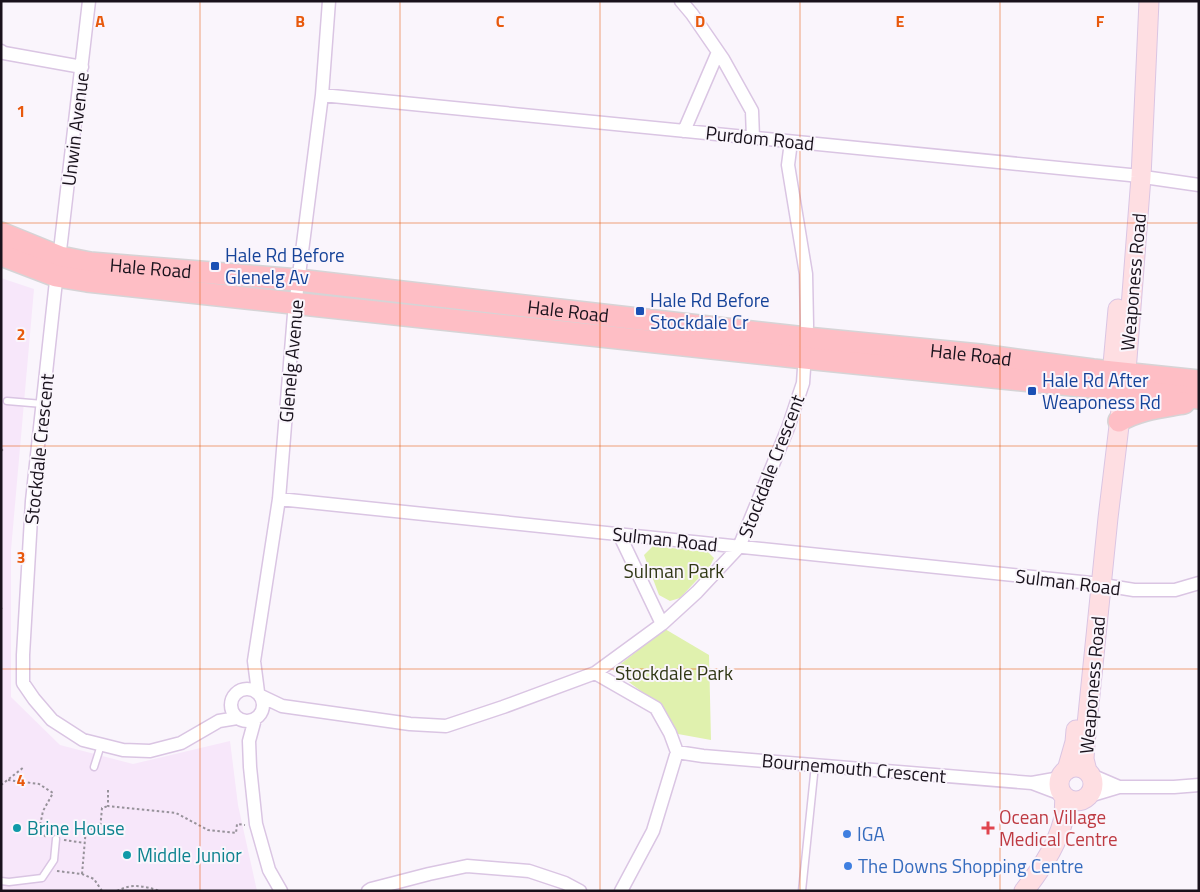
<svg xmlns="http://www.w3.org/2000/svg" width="1200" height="892" font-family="'Titillium Web',sans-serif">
  <rect width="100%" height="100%" fill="#faf5fc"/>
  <path fill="#f7e7fa" d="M1 278 34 289 11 550V697L60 745 133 764 230 741 238 805 257 891H1Z"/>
  <path fill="#e0f1ae" d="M653 546 708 552 714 558 710 566 680 598 670 601 659 595 644 555Z
    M665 629 709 655 711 740 678 734 658 704 613 670Z"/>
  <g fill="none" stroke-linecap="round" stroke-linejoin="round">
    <g stroke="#dac5e3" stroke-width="9">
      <path id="lane" d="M7 401 43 404
        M94 767 101 745
        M1 881 9 882 42 878 54 860 56 839
        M802 891 815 765"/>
    </g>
    <g stroke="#dac5e3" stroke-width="15">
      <path id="street" d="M89 1 61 242 55 290 32 501 23 655V683L34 699 52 720 83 740 123 750 150 751 181 743 219 721 237 718
        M681 1 692 14 723 59 752 111 753 138
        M1 51 4 53 82 67
        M322 95 1130 175 1199 185
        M684 131 718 52
        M279 499 1091 583 1134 590H1175L1199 583
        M619 534 662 624
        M595 673 656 708 670 733 677 752 653 831 621 891
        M231 705a16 16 0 1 1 32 0a16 16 0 1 1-32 0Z
        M258 692 254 661 279 499 294 314 322 95 329 1
        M261 696 282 706 410 724 446 726 503 707 595 673 662 624 697 592 739 547 788 428 803 383 807 325 806 274 788 165 791 142
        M255 719 249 741 250 767 256 824 269 870 281 891
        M677 752 703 756 1032 783 1061 794
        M1091 775 1119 787
        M1032 783 1060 778
        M1089 796 1119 787H1174L1199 785
        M368 891 371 889 429 874 467 866 529 871 565 883 580 891"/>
    </g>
    <g stroke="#dac5e3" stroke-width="21">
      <path id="secondary" d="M1111 386 1118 309
        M1059 784a17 17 0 1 1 34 0a17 17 0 1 1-34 0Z
        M1067 770 1075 742 1076 730
        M1087 771 1084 759 1085 744 1108 518 1127 359 1141 177 1149 1
        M1024 891C1039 872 1057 845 1063 821 1065 814 1064 805 1065 798"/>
    </g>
    <g stroke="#d6d4d6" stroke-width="24">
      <g id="primary">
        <path id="s1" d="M1 233 60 257 90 263 298 280 806 338 980 355 1093 370 1199 381"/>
        <path d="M1 255 56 276 87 281 805 358 1199 398"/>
        <path d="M1119 421C1139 409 1162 407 1184 403"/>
      </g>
    </g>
    <path stroke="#97929a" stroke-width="2" stroke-dasharray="2.5 2.5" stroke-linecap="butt" d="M1 451 4 448
      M1 608 2 609
      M8 780 39 784 53 793 43 811 39 830 47 838
      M1 785 24 767
      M108 790V806L176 813 208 830 236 833 237 824 245 825
      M64 840 85 843
      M57 871 82 874 94 879 102 891
      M82 874 86 828 100 830 102 808 108 806
      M117 891C132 883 144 886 160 891"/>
    <use href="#lane" stroke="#fff" stroke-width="6"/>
    <use href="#street" stroke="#fff" stroke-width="12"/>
    <use href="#secondary" stroke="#fedee2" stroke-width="19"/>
    <use href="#primary" stroke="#febec5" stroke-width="21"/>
  </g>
  <path fill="none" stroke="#e8590c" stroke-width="1" stroke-opacity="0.55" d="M200 1V891M400 1V891M600 1V891M800 1V891M1000 1V891M1 223H1199M1 446H1199M1 669H1199"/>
  <g fill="#1a4fb4" stroke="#faf5fc" stroke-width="2">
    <rect x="210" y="261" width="10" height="10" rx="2.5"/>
    <rect x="635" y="306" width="10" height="10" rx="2.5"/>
    <rect x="1027" y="386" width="10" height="10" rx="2.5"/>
  </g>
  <g fill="#0f9aa8" stroke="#faf5fc" stroke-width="2">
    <circle cx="17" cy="828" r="5"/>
    <circle cx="127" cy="855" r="5"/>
  </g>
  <path fill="#e0444e" stroke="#faf5fc" stroke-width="2" d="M985.5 820.5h5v5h5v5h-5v5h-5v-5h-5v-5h5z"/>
  <g fill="#3f7fe0" stroke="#faf5fc" stroke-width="2">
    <circle cx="847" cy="834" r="5"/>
    <circle cx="848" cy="866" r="5"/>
  </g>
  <g text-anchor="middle" stroke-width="4" stroke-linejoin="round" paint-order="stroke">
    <g font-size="19" fill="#19121c" stroke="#faf5fc">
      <text transform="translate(75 129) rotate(-83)" y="7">Unwin Avenue</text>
      <text transform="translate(760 138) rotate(6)" y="7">Purdom Road</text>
      <text dy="7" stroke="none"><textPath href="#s1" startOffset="155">Hale Road</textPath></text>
      <text transform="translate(1133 282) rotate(-85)" y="7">Weaponess Road</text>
      <text dy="7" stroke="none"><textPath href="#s1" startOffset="575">Hale Road</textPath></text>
      <text dy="7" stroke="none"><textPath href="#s1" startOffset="980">Hale Road</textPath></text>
      <text transform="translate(291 361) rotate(-85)" y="7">Glenelg Avenue</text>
      <text transform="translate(39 449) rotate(-84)" y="7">Stockdale Crescent</text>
      <text transform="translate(771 466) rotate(-69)" y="7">Stockdale Crescent</text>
      <text transform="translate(665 539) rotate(6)" y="7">Sulman Road</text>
      <text transform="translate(1068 582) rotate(7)" y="7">Sulman Road</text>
      <text transform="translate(1092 685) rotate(-85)" y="7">Weaponess Road</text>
      <text transform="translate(854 768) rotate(5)" y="7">Bournemouth Crescent</text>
    </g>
    <g font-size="19" fill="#164399" stroke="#faf5fc" text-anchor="start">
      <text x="225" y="262">Hale Rd Before<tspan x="225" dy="22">Glenelg Av</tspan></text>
      <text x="650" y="307">Hale Rd Before<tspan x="650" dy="22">Stockdale Cr</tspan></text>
      <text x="1042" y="387">Hale Rd After<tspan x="1042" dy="22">Weaponess Rd</tspan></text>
    </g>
    <g font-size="19" fill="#303715" stroke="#faf5fc">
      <text x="674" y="578">Sulman Park</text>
      <text x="674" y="680">Stockdale Park</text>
    </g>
    <g font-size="19" fill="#be3a42" stroke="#faf5fc" text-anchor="start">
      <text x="999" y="824">Ocean Village<tspan x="999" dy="22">Medical Centre</tspan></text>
    </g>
    <g font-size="19" fill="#0d838f" stroke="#faf5fc" text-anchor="start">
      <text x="27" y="835">Brine House</text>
      <text x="137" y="862">Middle Junior</text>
    </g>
    <g font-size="19" fill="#366cbe" stroke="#faf5fc" text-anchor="start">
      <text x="857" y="841">IGA</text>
      <text x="858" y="873">The Downs Shopping Centre</text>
    </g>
  </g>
  <g font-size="16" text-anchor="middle" font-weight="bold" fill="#e8590c" stroke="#faf5fc" stroke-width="4" stroke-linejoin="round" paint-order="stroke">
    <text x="100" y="27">A</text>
    <text x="300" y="27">B</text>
    <text x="500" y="27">C</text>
    <text x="700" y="27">D</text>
    <text x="900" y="27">E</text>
    <text x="1100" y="27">F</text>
    <text x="21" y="117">1</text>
    <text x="21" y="340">2</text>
    <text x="21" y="563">3</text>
    <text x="21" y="786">4</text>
  </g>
  <rect width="1200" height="892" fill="none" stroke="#19121c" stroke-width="5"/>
</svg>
